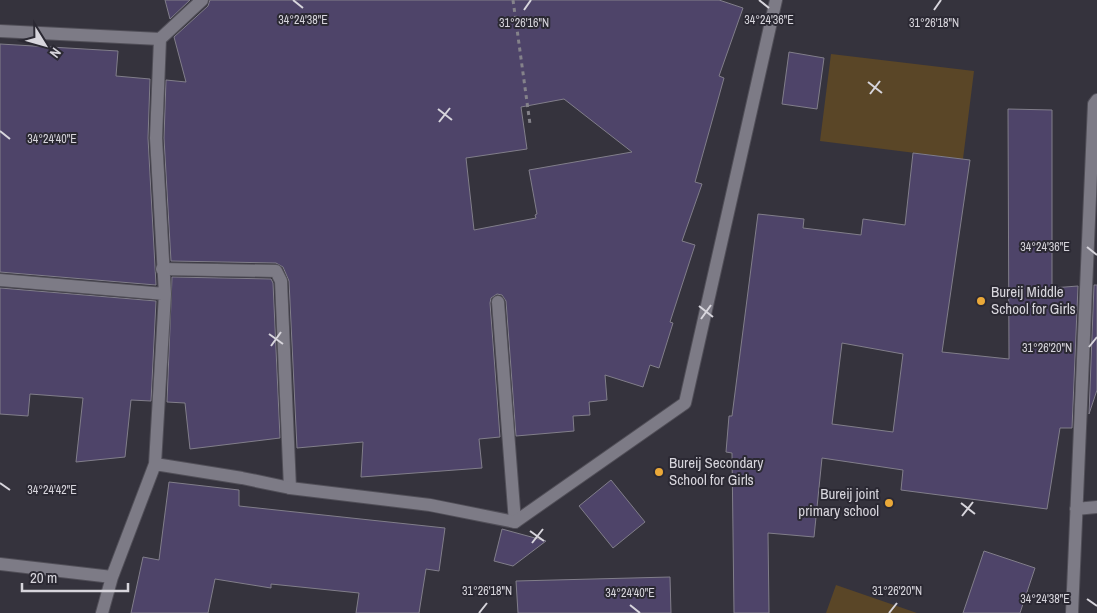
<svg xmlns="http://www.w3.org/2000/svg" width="1097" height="613" font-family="'Archivo Narrow',sans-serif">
  <rect width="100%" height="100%" fill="#35333d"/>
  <path fill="#5a4627" d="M831 54 974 71 963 159 820 141Z
    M836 585 917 613H826Z"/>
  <path fill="#4e4469" stroke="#817e8a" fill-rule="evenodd" d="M165 0H190L170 19Z
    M210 0H719L743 8 719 76 724 78 695 182 702 184 682 241 695 245 670 322 673 323 659 368 650 365 643 387 605 375 607 400 589 402 590 415 573 416 574 431 516 436 506 301 502 295 497 294 491 298 490 303 500 437 479 439 482 468 361 477 363 442 297 448 289 281 283 267 276 263 171 261 164 138 166 80 186 82 174 37 208 6ZM564 99 632 152 529 170 537 214 535 215 536 218 474 230 466 158 527 149 521 107Z
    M0 44 118 51 116 76 150 79 148 138 156 285 0 272Z
    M789 52 824 58 817 109 782 104Z
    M1008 109 1052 110V288L1078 286 1072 428H1060L1047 509 901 490 903 470 822 458 814 537 768 533 769 613H734L732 453 726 452 729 416H732L758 214 804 219 803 228 861 235 863 219 905 225 913 153 970 160 942 352 1009 359ZM842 343 903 354 893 432 832 424Z
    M172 277 271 279 273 283 280 438 190 449 185 403 167 402Z
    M1094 285H1097V390L1089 414Z
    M0 288 156 301 151 401 131 400 125 457 76 462 83 398 30 394 28 416 0 414Z
    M611 480 645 522 613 548 579 506Z
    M169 482 239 490V506L445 528 439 571 426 569 419 613H356L359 593 271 584V588L215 579 208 613H131L143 557 159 560Z
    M502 529 546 541 513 566 494 561Z
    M984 551 1035 568 1020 613H963Z
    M670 577 671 613H518L516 581Z"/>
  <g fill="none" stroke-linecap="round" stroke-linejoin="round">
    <g stroke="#514f58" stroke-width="14">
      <path id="lane" d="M162 269 276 271 281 281 290 488
        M498 302 515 522"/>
    </g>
    <g stroke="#514f58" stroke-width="14">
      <path id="street" d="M0 31 160 39 202 0
        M0 280 165 294
        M155 464 165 294 156 138 160 39
        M1076 509 1097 507
        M0 564 112 577
        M102 613 112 577 155 464 242 478 290 488 430 505 515 522 685 403 776 0
        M1072 613 1094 104 1097 100"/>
    </g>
    <path stroke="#84828a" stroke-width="3" stroke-dasharray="4 4" stroke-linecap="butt" d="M513 0 530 124"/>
    <use href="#lane" stroke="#7d7b86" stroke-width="12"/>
    <use href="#street" stroke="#7d7b86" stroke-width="12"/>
  </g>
  <path fill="none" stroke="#d7d5dc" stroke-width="2" d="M293 0 303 8M759 0 769 8M524 10 531 0M934 10 941 0M868 82 882 93M870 94 880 81M438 109 452 120M439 122 450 108M0 131 10 139M1087 247 1097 255M699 306 713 317M701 319 711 305M269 334 283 344M271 346 281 332M1089 347 1097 337M0 483 10 490M961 503 975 514M962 516 973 502M530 531 544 541M532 543 543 529M1087 599 1097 606M630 605 640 613M479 613 487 603M889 613 897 603"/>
  <g fill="#eba939" stroke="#2b2933" stroke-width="2">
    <circle cx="981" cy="301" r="5"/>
    <circle cx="659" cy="472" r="5"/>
    <circle cx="889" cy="503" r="5"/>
  </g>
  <g text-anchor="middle" stroke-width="4" stroke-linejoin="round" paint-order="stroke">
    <g font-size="15" fill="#d7d5dc" stroke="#2b2933" text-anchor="start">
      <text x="991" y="297">Bureij Middle<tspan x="991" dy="17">School for Girls</tspan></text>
      <text x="669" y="468">Bureij Secondary<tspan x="669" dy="17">School for Girls</tspan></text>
      <text x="879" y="499" text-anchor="end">Bureij joint<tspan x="879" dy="17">primary school</tspan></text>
    </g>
  </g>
  <g font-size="12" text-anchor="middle" fill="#d7d5dc" stroke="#2b2933" stroke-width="4" stroke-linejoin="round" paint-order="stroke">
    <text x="303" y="24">34°24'38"E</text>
    <text x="769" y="24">34°24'36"E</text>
    <text x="524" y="27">31°26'16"N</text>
    <text x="934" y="27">31°26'18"N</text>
    <text x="52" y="143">34°24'40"E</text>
    <text x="1045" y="251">34°24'36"E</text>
    <text x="1047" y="352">31°26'20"N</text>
    <text x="52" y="494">34°24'42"E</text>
    <text x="487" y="595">31°26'18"N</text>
    <text x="897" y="595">31°26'20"N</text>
    <text x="630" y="597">34°24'40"E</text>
    <text x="1045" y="603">34°24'38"E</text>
  </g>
  <g transform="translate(45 45) rotate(127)" stroke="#2b2933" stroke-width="4" paint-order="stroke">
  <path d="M0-4L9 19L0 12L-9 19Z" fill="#d7d5dc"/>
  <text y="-8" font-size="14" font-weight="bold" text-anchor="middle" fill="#d7d5dc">N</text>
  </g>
  <path d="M22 583v8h106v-8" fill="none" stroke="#d7d5dc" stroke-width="2.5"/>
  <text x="30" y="583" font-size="15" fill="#d7d5dc" stroke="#2b2933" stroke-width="4" paint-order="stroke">20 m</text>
</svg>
